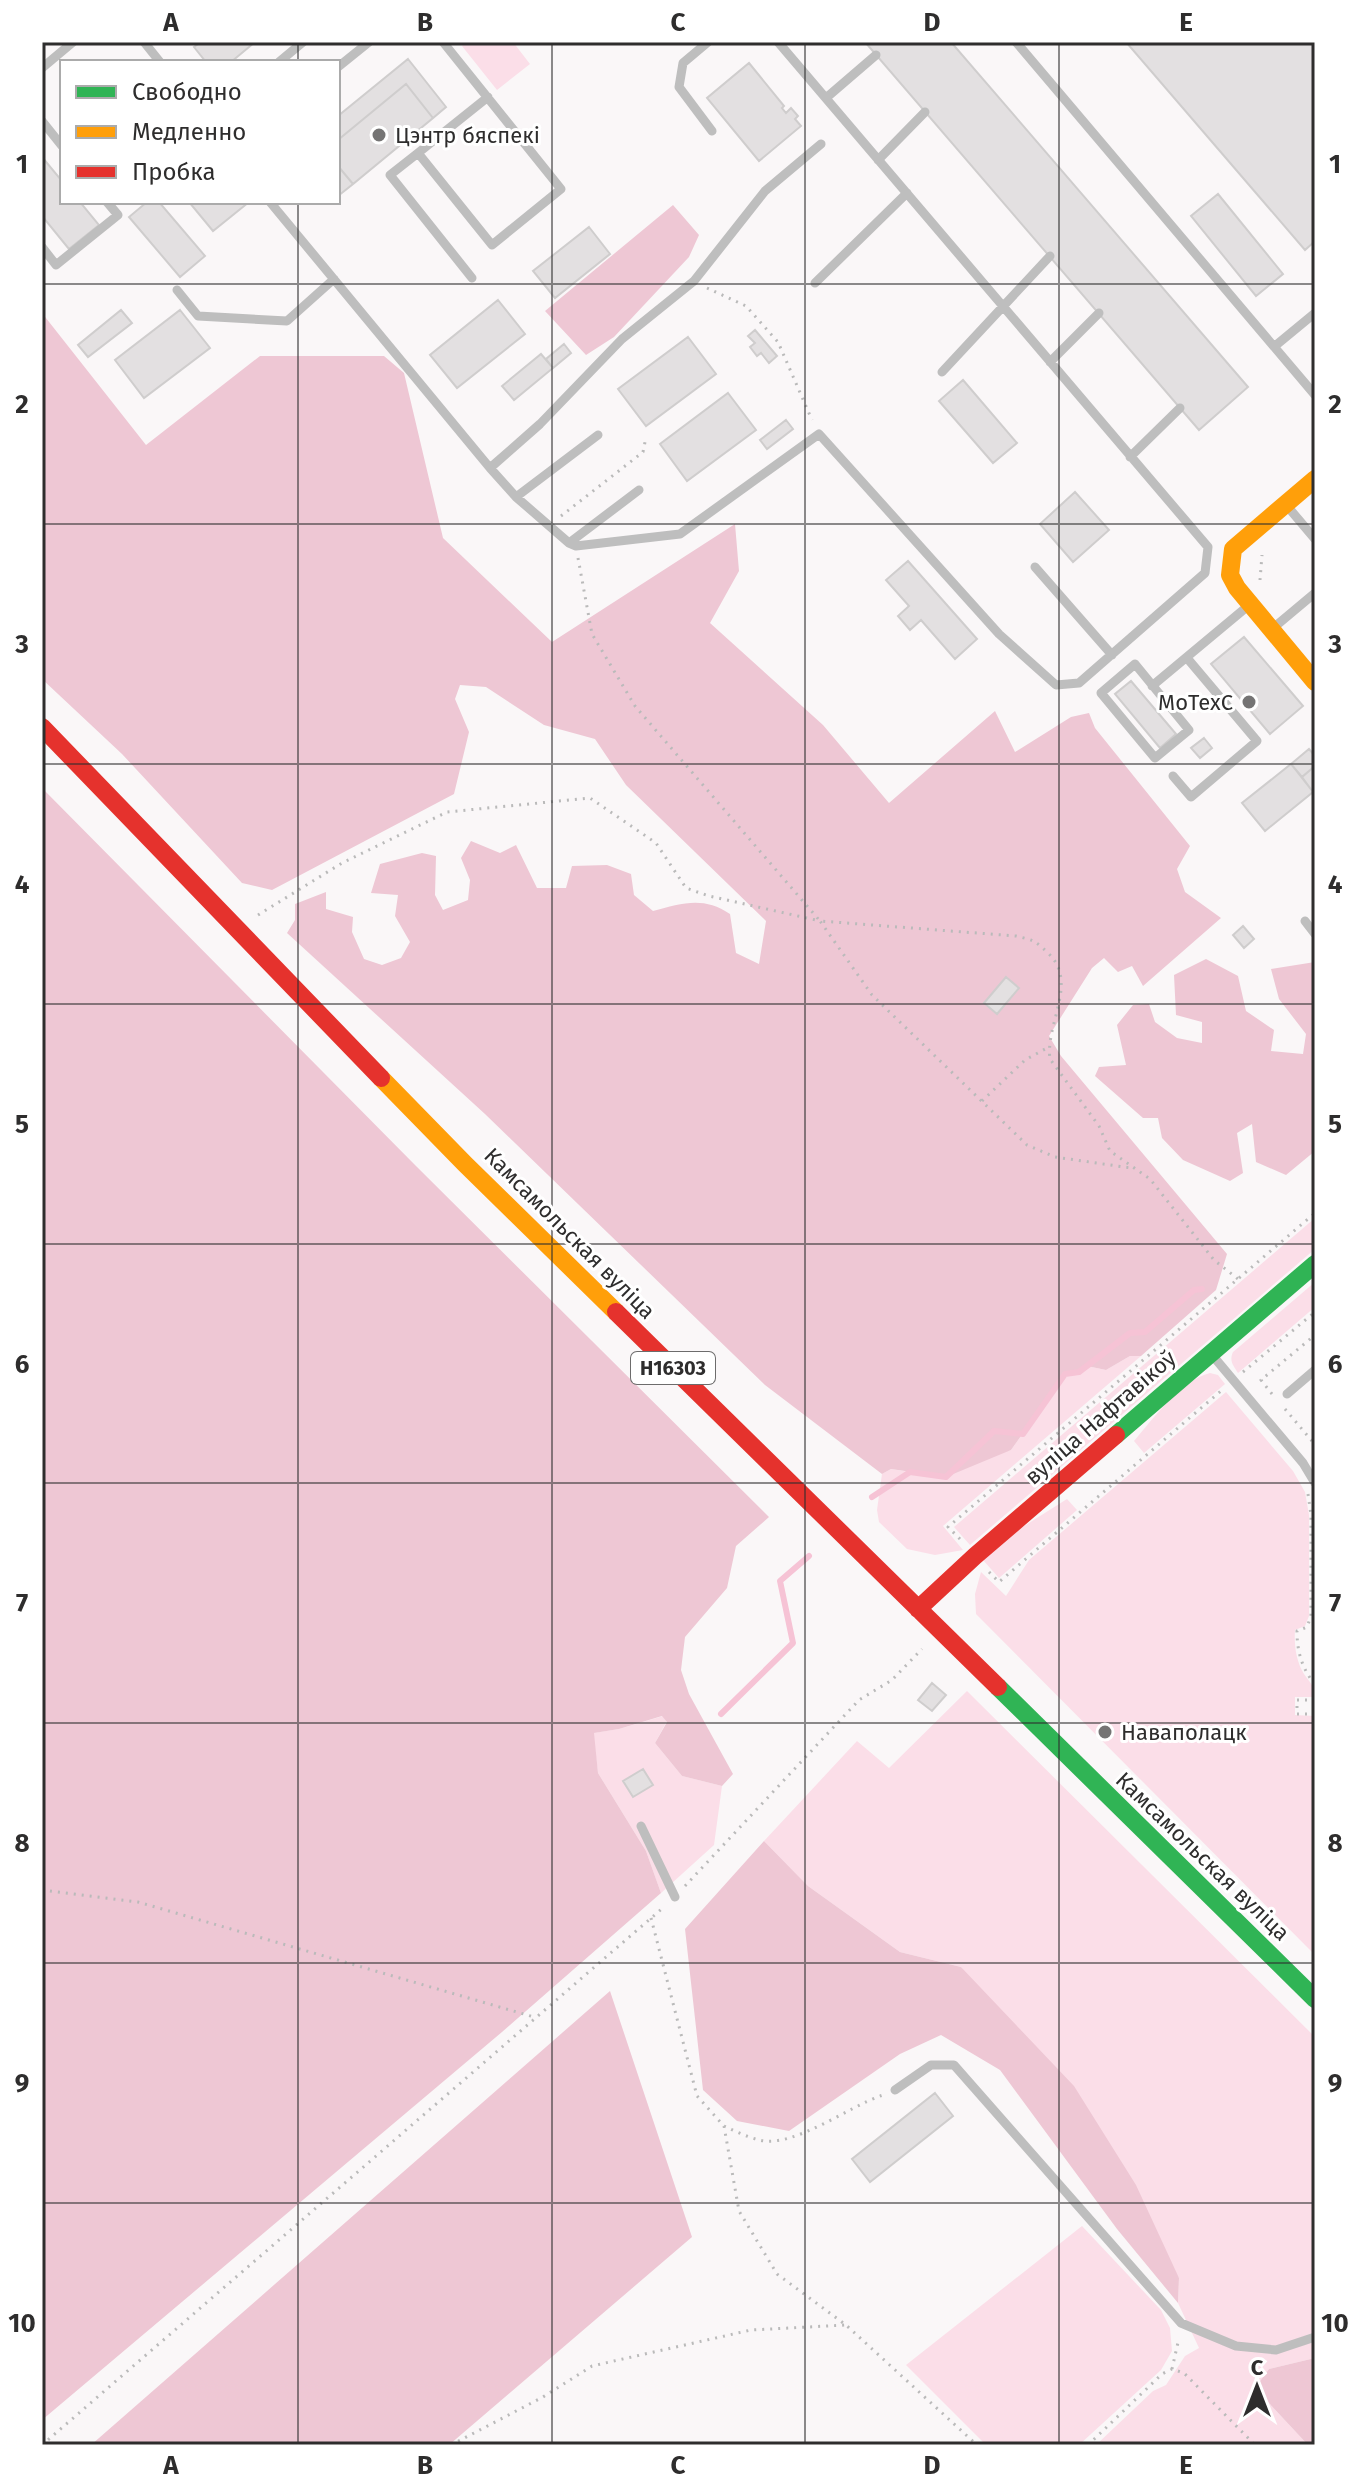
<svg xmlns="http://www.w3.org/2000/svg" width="1357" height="2487" font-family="'Fira Sans',sans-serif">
  <rect width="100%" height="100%" fill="#faf7f8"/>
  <path fill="#fbdee8" d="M466 42H513L530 64 497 90 462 46Z
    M1315 1218V1249L970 1545 954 1527Z
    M1315 1282V1307L1238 1373C1233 1365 1229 1361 1233 1352Z
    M1130 1356H1141L943 1526 963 1550 935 1555 907 1549 879 1522 877 1510 882 1474 891 1469 910 1472 1011 1450 1065 1374 1079 1372 1087 1366 1106 1370Z
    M1210 1373 1218 1375 1225 1384 1144 1453 1134 1441C1153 1419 1181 1380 1210 1373Z
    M1226 1392 1293 1471 1305 1492 1309 1515V1616L1305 1626 1295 1630C1294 1645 1296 1661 1304 1674 1310 1683 1315 1686 1315 1697H1295V1715L1315 1716V1955L976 1614 975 1594 981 1572 1006 1596 1029 1560Z
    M1067 1499 1077 1510 999 1578 983 1560 1021 1528Z
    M967 1691 1315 2037V2358L1269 2369 1255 2388 1308 2445H1096L1153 2391 1166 2385 1185 2356 1199 2348 1178 2303 1179 2278 961 1967 900 1952 808 1886 764 1841 857 1741 889 1768Z
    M663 1716 667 1721 655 1743 682 1776 722 1786 714 1845 661 1893 646 1851 598 1773 593 1733 619 1729Z
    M1082 2226 1161 2310 1170 2328 1172 2351 1161 2370 1079 2445H986L906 2365Z"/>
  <path fill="#eec7d4" d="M673 205 699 235 689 257 614 337 586 355 545 311Z
    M42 313 146 445 260 356H384L404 373 443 538 552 642 735 524 739 571 710 623 823 725 889 803 995 711 1015 752 1071 717 1089 713 1095 728 1190 846 1177 869 1185 892 1221 918 1143 986 1132 966 1118 972 1104 958 1092 968 1049 1036 1061 1056 1227 1254 1216 1290 1141 1356H1130L1106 1370 1087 1366 1079 1372 1065 1374 1011 1450 946 1477 891 1469 882 1474 765 1385 485 1114 287 933 295 920V904L326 892V909L353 917 352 932 364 959 382 965 401 958 410 942 395 916 398 895 371 893 380 864 422 853 436 856 435 895 443 910 468 900 470 880 461 858 471 841 500 853 516 845 537 888H566L572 866 607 865 631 874 634 895 653 911C682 903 704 896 730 914L736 953 759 964 766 921 626 785 595 739 544 725 486 687 460 685 455 699 469 732 454 794 272 890 242 883 122 754 42 679Z
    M42 788 416 1166 769 1517 736 1546 727 1588 685 1637 681 1670 689 1694 733 1774 722 1786 682 1776 655 1743 667 1722 662 1716 619 1729 594 1733 598 1773 646 1851 661 1893 502 2032 42 2420Z
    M1206 959 1238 976 1246 1011 1274 1030 1271 1051 1303 1054 1306 1034 1279 999 1271 969 1315 962V1151L1286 1175 1256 1162 1252 1124 1237 1133 1243 1173 1230 1181 1183 1160 1162 1138 1158 1118H1143L1095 1076 1099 1067 1126 1065 1117 1025 1133 1005 1149 1004 1155 1022 1177 1038 1202 1043V1022L1176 1015 1174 975Z
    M764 1841 808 1886 900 1952 961 1967 1074 2086 1136 2185 1179 2278 1178 2303 1117 2229 1000 2070 941 2035 900 2054 789 2131 737 2121 703 2090 685 1929Z
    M610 1991 692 2237 449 2445H91Z
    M1315 2358V2445H1308L1255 2388 1269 2369Z"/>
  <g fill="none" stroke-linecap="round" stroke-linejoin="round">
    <path stroke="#f6c3d5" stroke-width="6" d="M872 1497 910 1472 946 1477 994 1431 1023 1434 1065 1374 1079 1372 1130 1333 1145 1332 1194 1290 1202 1289
      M721 1714 793 1643 780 1581 809 1556"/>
  </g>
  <path fill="#e3e0e1" stroke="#cfcdcd" stroke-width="2" d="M201 42H255L231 62H206L194 47Z
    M865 42H951L1248 387 1199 430Z
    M1126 42H1315V241L1305 250Z
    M408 59 446 107 433 118 406 84 338 140V116Z
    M749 63 784 106 782 108 786 113 791 108 798 116 795 119 801 126 759 161 707 98Z
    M406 84 433 118 353 184 338 166V140Z
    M42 157 62 181V202H80L99 225 69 249 42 216Z
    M338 166 353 184 338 196Z
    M1218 194 1283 274 1256 296 1191 216Z
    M147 202H159L205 256 180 277 129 217Z
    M189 202H249L213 231Z
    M589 227 610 254 555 298 533 271Z
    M498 300 525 334 457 388 430 355Z
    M121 310 132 323 88 357 78 345Z
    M180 310 210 348 144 398 115 360Z
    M755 330 777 356 769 363 761 353 757 356 750 347 755 343 748 336Z
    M688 337 716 374 646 426 618 389Z
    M564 344 571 353 553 368 546 359Z
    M541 354 553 368 514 400 502 386Z
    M963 380 1017 443 993 463 939 401Z
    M728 393 756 430 687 481 660 444Z
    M786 420 793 429 767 449 760 440Z
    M1075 492 1109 530 1073 562 1040 524Z
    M908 561 977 639 955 659 921 620 910 630 898 616 909 606 886 580Z
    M1244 637 1303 706 1270 734 1211 664Z
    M1131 681 1176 734 1160 748 1115 694Z
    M1204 738 1212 748 1200 758 1191 748Z
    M1309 749 1315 756V766L1302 777 1291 764Z
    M1291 764 1313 792 1265 831 1242 803Z
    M1315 766V790L1313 792 1302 777Z
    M1243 926 1254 939 1244 948 1233 935Z
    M1006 977 1019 988 997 1014 984 1003Z
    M932 1683 946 1695 932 1711 918 1700Z
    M643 1769 653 1785 633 1797 623 1781Z
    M935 2093 953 2116 870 2182 852 2159Z"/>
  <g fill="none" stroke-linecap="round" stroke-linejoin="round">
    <path stroke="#bababa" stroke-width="3" stroke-dasharray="2 6" stroke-linecap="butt" d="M707 288 746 306 778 342 812 420
      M561 516 643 452 645 442
      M578 558 592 634 635 706 820 921 1016 936C1033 940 1036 941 1048 953 1079 982 1045 1024 1050 1059L1099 1126 1110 1151 1150 1179 1214 1260 1238 1279
      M1260 580 1262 555
      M258 915 342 863 447 812 590 798 656 843 686 888 709 896 820 921 872 995 1027 1145 1055 1157 1131 1168
      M982 1101 1025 1060 1047 1048
      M1243 1372 1315 1312
      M1272 1394 1261 1380 1315 1335
      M1285 1409 1312 1441
      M1308 1494 1311 1515V1616L1307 1627 1297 1631C1297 1652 1302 1668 1315 1685
      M960 1539 948 1527 1315 1213
      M989 1572 999 1582 1222 1390
      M1315 1700H1297V1714H1315
      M685 1886 859 1700 892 1680 922 1649
      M42 1890 138 1902 534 2017
      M651 1918 697 2096 724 2126 739 2211 777 2274 846 2325 977 2445
      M724 2126C735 2131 747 2137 759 2140 793 2149 849 2106 883 2095
      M1172 2369 1179 2338
      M42 2445 665 1906
      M451 2445 543 2397 592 2366 751 2330 846 2325
      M1088 2445 1162 2374 1172 2369 1184 2373 1255 2445"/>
    <path stroke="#bebebe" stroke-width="9" d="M144 42 160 62
      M443 42 561 189 492 245 418 153 488 97
      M708 42 683 63 679 87 712 131
      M1016 42 1315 395
      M279 62 303 42
      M338 67 369 42
      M42 68 73 42
      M826 98 876 55
      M42 121 62 146
      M418 153 390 175 472 278
      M878 160 925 112
      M270 202 490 468 516 497 569 543 576 546 680 534 819 434 999 634 1056 685 1079 683 1205 573 1208 547 778 42
      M42 247 56 265 118 215 107 202
      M815 283 907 193
      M177 290 198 316 287 321 334 279
      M1275 346 1315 313
      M1050 362 1099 313
      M942 372 1050 256
      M1130 457 1180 408
      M490 468 540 424 622 339 694 281 765 191 821 144
      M516 497 598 435
      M1288 507 1315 539
      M569 543 639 490
      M1035 567 1112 655
      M1272 629 1315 593
      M1135 664 1189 730 1155 758 1101 693Z
      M1152 686 1248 606
      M1173 776 1191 797 1257 741 1187 658
      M1305 921 1315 934
      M1213 1356 1303 1463 1315 1483
      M1287 1394 1315 1370
      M641 1826 675 1897
      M895 2090 931 2065H954L1181 2323 1236 2346 1276 2350 1315 2337"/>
    <path stroke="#30b455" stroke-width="18" d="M1116 1435 1315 1264
      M998 1687 1315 1999"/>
    <path stroke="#ff9f0a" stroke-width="18" d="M1315 479 1233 549 1230 575 1237 588 1315 682
      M381 1078 465 1164 616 1312"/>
    <path stroke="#e5322d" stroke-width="18" d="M42 727 381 1078
      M616 1312 998 1687
      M918 1609 975 1556 1116 1435"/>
  </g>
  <path fill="none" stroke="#2e2d2d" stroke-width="2" stroke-opacity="0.55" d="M298 42V62M552 42V2445M805 42V2445M1059 42V2445M298 202V2445M42 284H1315M42 524H1315M42 764H1315M42 1004H1315M42 1244H1315M42 1483H1315M42 1723H1315M42 1963H1315M42 2203H1315"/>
  <g fill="#757474" stroke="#fff" stroke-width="3">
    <circle cx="379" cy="135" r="8"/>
    <circle cx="1249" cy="702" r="8"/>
    <circle cx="1105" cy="1732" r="8"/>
  </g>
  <g text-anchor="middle" stroke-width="6" stroke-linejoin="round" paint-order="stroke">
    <rect fill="#fff" stroke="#6d6c6c" stroke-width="2" x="631" y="1352" width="84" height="32" rx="6"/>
    <g font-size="20" font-weight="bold" fill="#2e2d2d">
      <text x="673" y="1375">Н16303</text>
    </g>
    <g font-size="22" fill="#2e2d2d" stroke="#fff" text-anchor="start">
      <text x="395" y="143">Цэнтр бяспекі</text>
      <text x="1233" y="710" text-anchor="end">MoTexC</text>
      <text x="1121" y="1740">Наваполацк</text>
    </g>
    <g font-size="22" fill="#2e2d2d" stroke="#fff">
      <text transform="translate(570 1233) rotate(45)" y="8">Камсамольская вуліца</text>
      <text transform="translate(1100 1417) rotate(-41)" y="8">вуліца Нафтавікоў</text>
      <text transform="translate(1203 1856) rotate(44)" y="8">Камсамольская вуліца</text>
    </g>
  </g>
  <rect width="1357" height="2487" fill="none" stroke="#ffffff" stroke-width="88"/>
  <rect x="60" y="60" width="280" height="144" fill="#ffffff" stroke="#ababab" stroke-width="2"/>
  <rect x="76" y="86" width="40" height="12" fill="#30b455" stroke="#ababab" stroke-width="2"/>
  <text x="132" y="100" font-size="24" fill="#2e2d2d">Свободно</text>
  <rect x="76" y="126" width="40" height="12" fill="#ff9f0a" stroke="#ababab" stroke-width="2"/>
  <text x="132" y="140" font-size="24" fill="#2e2d2d">Медленно</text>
  <rect x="76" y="166" width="40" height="12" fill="#e5322d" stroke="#ababab" stroke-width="2"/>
  <text x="132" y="180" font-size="24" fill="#2e2d2d">Пробка</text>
  <g transform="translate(1257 2387)" stroke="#ffffff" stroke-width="6" paint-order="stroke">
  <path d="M0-6L14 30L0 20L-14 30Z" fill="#2e2d2d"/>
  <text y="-12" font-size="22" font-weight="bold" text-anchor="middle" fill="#2e2d2d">С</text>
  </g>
  <rect x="44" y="44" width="1269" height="2399" fill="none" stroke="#2e2d2d" stroke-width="3"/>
  <g font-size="26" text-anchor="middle" font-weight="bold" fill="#2e2d2d">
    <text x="171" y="31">A</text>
    <text x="425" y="31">B</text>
    <text x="678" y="31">C</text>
    <text x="932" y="31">D</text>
    <text x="1186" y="31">E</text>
    <text x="22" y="173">1</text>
    <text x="1335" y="173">1</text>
    <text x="22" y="413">2</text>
    <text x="1335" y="413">2</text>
    <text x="22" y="653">3</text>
    <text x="1335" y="653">3</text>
    <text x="22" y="893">4</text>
    <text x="1335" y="893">4</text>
    <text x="22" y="1133">5</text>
    <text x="1335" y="1133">5</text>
    <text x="22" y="1373">6</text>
    <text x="1335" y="1373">6</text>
    <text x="22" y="1612">7</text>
    <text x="1335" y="1612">7</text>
    <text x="22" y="1852">8</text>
    <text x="1335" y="1852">8</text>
    <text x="22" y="2092">9</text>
    <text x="1335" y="2092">9</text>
    <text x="22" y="2332">10</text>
    <text x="1335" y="2332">10</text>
    <text x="171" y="2474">A</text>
    <text x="425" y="2474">B</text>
    <text x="678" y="2474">C</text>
    <text x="932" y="2474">D</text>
    <text x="1186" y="2474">E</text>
  </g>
</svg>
